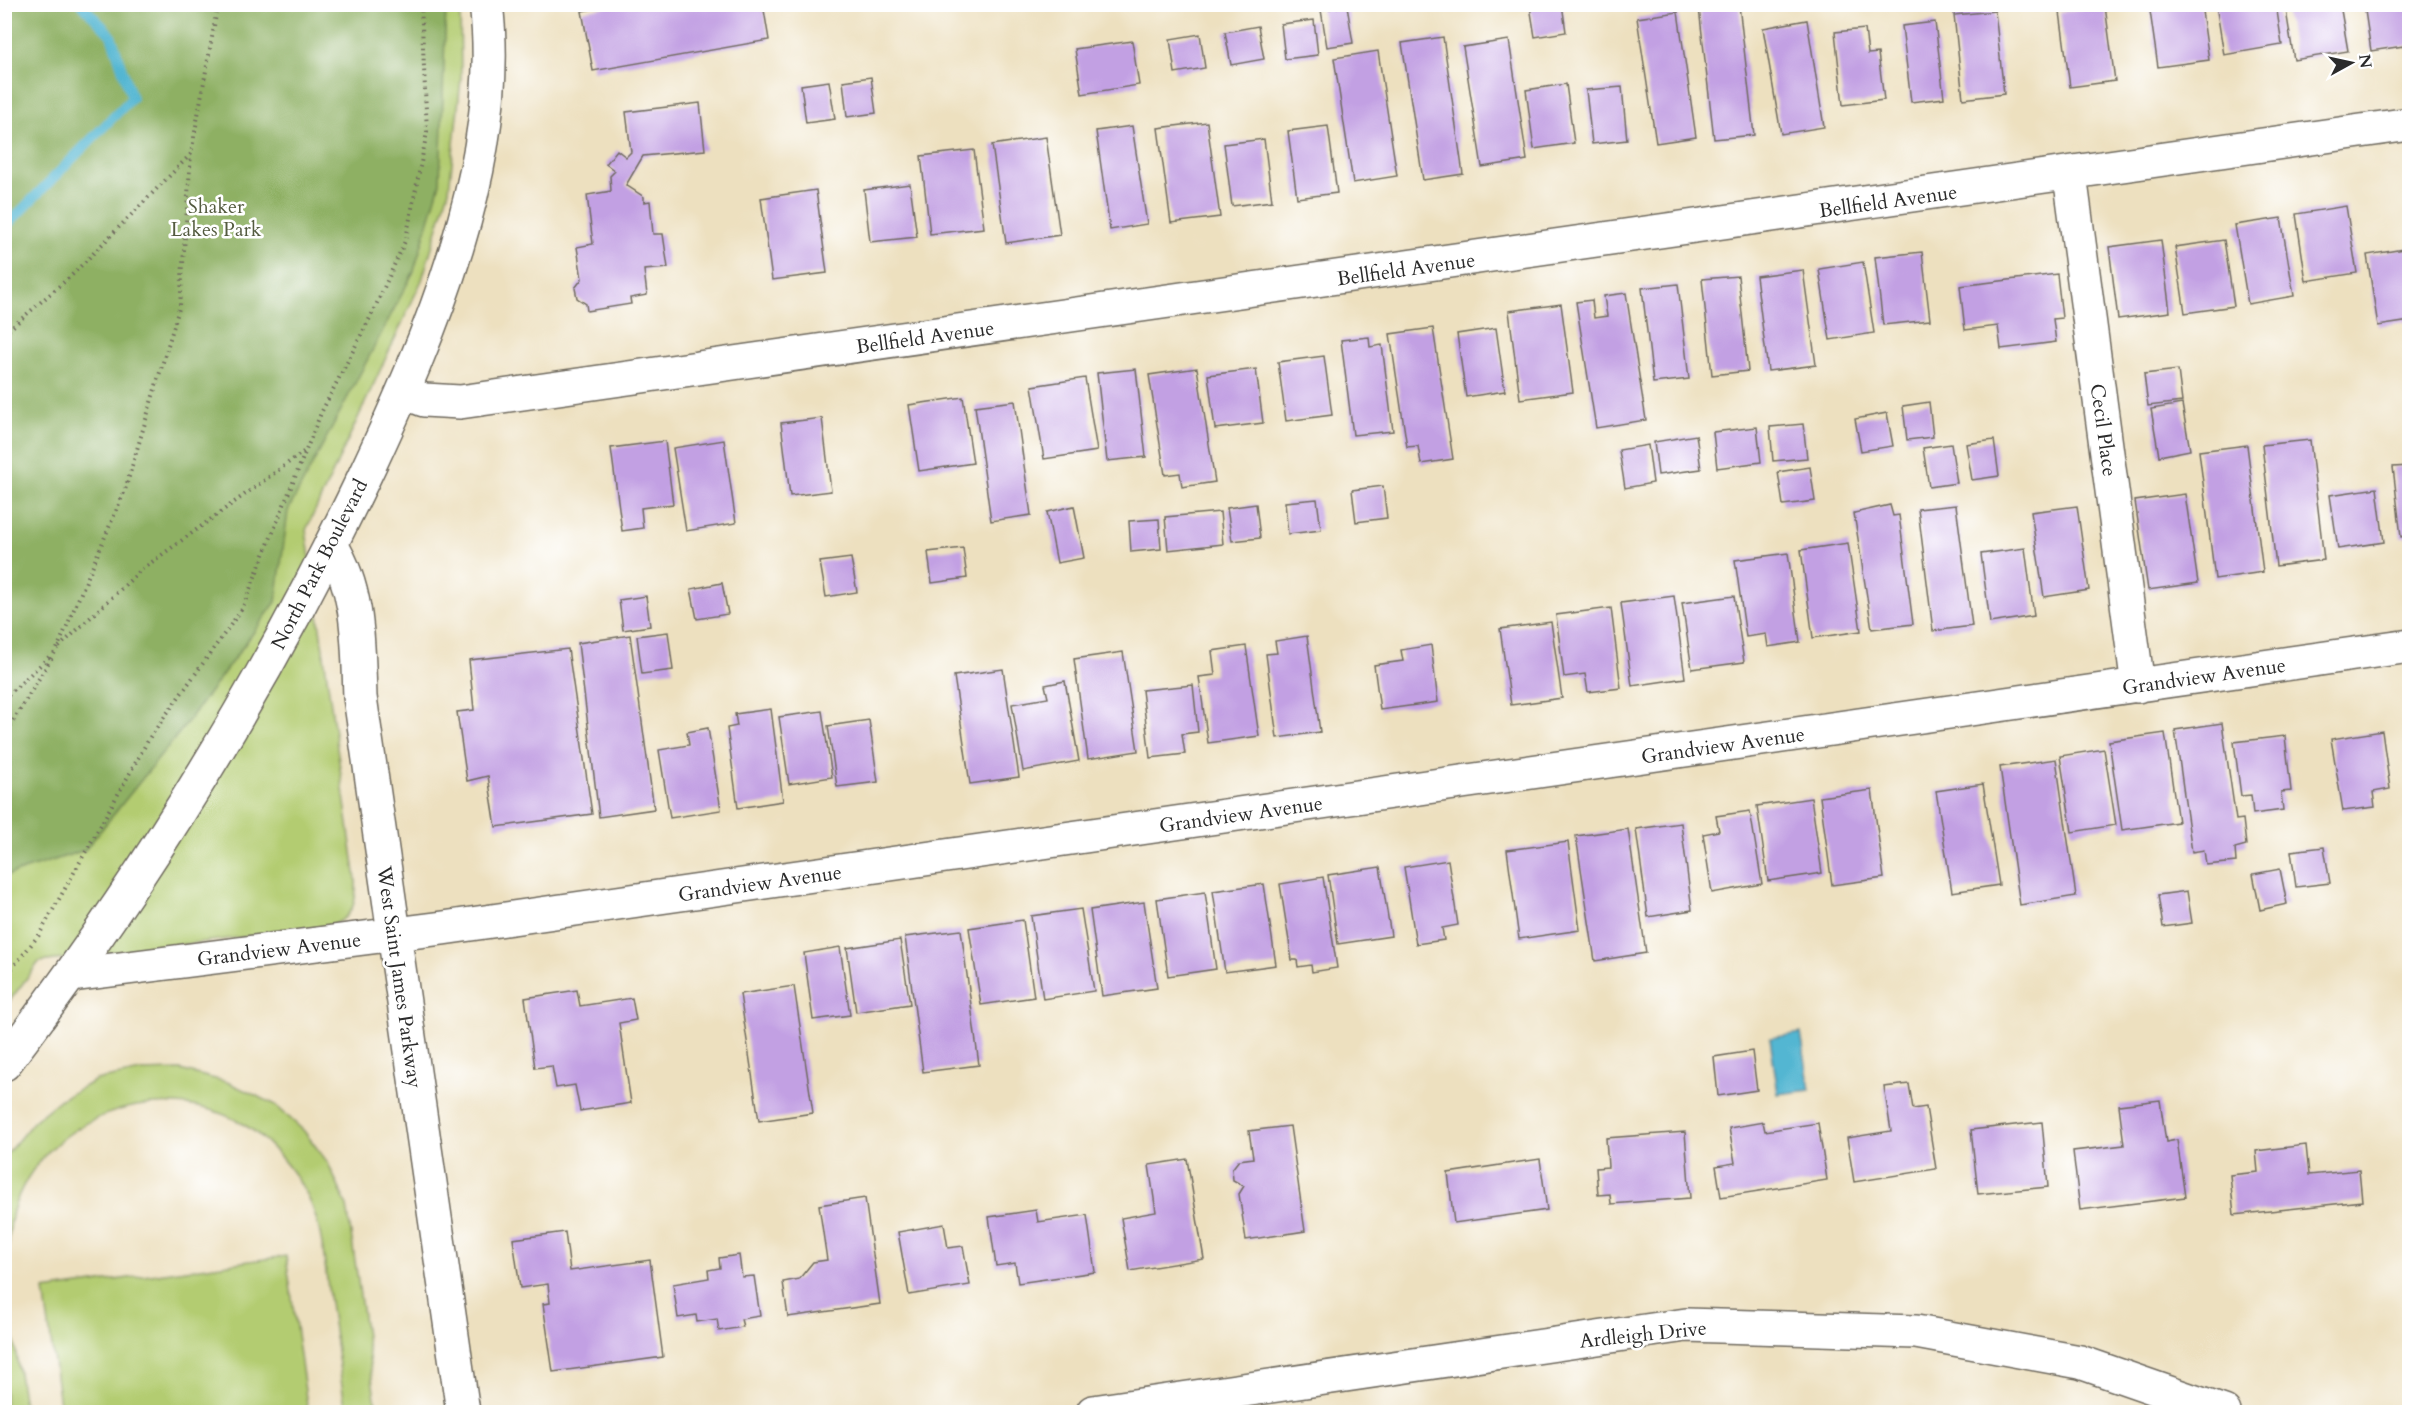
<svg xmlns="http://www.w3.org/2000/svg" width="2414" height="1417" font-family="Cardo,serif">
  <rect width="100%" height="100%" fill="#fff"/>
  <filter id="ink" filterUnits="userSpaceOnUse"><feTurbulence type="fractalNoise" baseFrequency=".0167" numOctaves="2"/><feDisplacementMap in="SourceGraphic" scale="12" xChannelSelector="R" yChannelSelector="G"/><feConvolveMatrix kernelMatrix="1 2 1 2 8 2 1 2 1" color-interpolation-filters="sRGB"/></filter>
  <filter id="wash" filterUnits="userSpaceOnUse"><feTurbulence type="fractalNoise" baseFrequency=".008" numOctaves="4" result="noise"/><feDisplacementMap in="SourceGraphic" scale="24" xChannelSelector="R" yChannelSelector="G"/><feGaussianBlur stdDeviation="1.35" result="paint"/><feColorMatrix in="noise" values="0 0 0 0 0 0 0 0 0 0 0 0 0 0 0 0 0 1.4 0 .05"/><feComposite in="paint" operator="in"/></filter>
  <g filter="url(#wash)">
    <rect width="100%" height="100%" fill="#ede0bf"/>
    <path fill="#b3cc71" stroke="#6f7c4e" stroke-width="1.5" d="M5 5H460L461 79 449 190 422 280 306 530 356 880C357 904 352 920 326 927L39 962 5 1007Z
      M180 1070 227 1082 274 1104 304 1131 328 1163 347 1206 377 1412H346C340 1374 335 1335 329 1296 324 1259 322 1218 302 1186 287 1163 267 1138 243 1124 160 1076 42 1116 13 1211 0 1269 16 1352 25 1412H5V1156L34 1121 61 1099 96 1080 141 1071Z
      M286 1256 308 1412H61L44 1290Z"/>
    <path fill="#8eb063" stroke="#5c6e47" stroke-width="1.5" d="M5 4 446 5 440 183 414 271 288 511 276 602 183 728 85 850 5 876Z"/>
    <path fill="#53b6d2" stroke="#3f707e" stroke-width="1.5" d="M1801 1033 1810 1090 1778 1094 1770 1038Z"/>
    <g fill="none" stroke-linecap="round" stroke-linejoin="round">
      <path stroke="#53b6d2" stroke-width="10" d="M4 228 132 98 111 35 81 4"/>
    </g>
    <g id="blocks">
      <path fill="#c2a0e3" d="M621 4H763L769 40 593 71 582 11Z
        M1540 4H1562L1566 32 1535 37 1530 6Z
        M2149 4H2201L2209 60 2158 67Z
        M2276 4 2282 45 2224 55 2216 5Z
        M2285 4H2340L2348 51 2294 60Z
        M2364 4H2410V45L2371 51Z
        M1739 5 1754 135 1714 139 1699 8Z
        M1347 6 1353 43 1327 47 1321 10Z
        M2105 6 2115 81 2070 87 2060 12Z
        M1995 11 2004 94 1963 99 1954 15Z
        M1678 12 1696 137 1656 143 1637 18Z
        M1314 20 1318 55 1285 59 1281 24Z
        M1807 20 1824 127 1781 134 1763 28Z
        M1935 22 1944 98 1911 102 1902 26Z
        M1258 26 1264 59 1231 65 1225 32Z
        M1865 29 1868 54 1878 53 1884 100 1843 105 1835 32Z
        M1200 34 1205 68 1175 73 1170 39Z
        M1443 37 1463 174 1423 180 1402 43Z
        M1509 40 1527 160 1482 167 1463 47Z
        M1132 41 1139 85 1082 94 1075 49Z
        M1378 51 1397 176 1353 183 1334 58Z
        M871 77 876 113 847 117 843 81Z
        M829 81 835 119 806 123 801 85Z
        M1566 84 1574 143 1534 149 1526 90Z
        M1622 87 1627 140 1592 144 1586 90Z
        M700 103 705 150 643 156 626 185 644 197V202L650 201 653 234H663L668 268 644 270 647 295 630 298 631 304 587 311 586 304 577 298 575 288 582 279 577 247 593 244 587 195 611 191 610 176 615 171 606 164 617 150 626 157 631 152 626 112Z
        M1207 122 1220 217 1171 223 1158 128Z
        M1132 126 1147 224 1110 230 1096 131Z
        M1328 126 1337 193 1297 198 1288 131Z
        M1046 137 1060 235 1006 243 992 145Z
        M1264 139 1272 201 1232 206 1224 144Z
        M974 150 984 228 930 234 921 156Z
        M910 184 917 237 870 242 864 190Z
        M816 190 827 273 772 280 761 198Z
        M2346 206 2357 273 2306 281 2296 214Z
        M2281 218 2294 296 2248 304 2235 225Z
        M2161 240 2170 312 2118 319 2109 247Z
        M2224 240 2234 306 2185 313 2175 247Z
        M2410 248V321L2378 326 2367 255Z
        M1922 252 1930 320 1883 325 1875 257Z
        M1863 262 1874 333 1830 340 1819 269Z
        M1803 270 1816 365 1768 371 1756 276Z
        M2057 274 2062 318 2053 319 2056 342 2001 349 1998 326 1965 330 1960 286Z
        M1738 276 1748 371 1712 375 1702 279Z
        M1678 284 1689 379 1653 383 1642 288Z
        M1626 293 1646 420 1596 428 1576 302 1592 300 1594 318 1607 316 1604 296Z
        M1561 304 1573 392 1520 399 1509 311Z
        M1433 328 1453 459 1421 464 1418 446 1407 447 1390 334Z
        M1496 328 1505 391 1466 397 1457 334Z
        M1369 337 1370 347 1382 345 1393 431 1353 435 1341 340Z
        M1324 356 1332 415 1286 421 1278 362Z
        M1197 368 1215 482 1182 487 1180 473 1165 475 1149 375Z
        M1136 369 1146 457 1107 461 1097 373Z
        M1256 369 1263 423 1215 429 1208 375Z
        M2178 370 2182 402 2148 406 2144 374Z
        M1085 378 1097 451 1044 459 1032 386Z
        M963 397 973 463 919 471 909 405Z
        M1015 401 1031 515 991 521 975 406Z
        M1929 402 1933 437 1907 440 1903 406Z
        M2182 404 2190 450 2159 456 2151 409Z
        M1887 413 1893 446 1861 451 1855 419Z
        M822 418 831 491 790 496 781 423Z
        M1803 424 1807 458 1773 461 1770 427Z
        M1757 427 1761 462 1717 468 1713 432Z
        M1696 435 1701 469 1658 475 1654 442Z
        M724 440 736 523 686 531 673 448Z
        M1994 440 1999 476 1972 480 1966 444Z
        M2310 440 2324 560 2276 566 2262 445Z
        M665 441 673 504 641 508 643 528 622 531 611 448Z
        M1951 444 1957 483 1929 487 1923 448Z
        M1648 445 1653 483 1625 488 1619 450Z
        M2247 445 2263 572 2215 579 2199 451Z
        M2410 466V536L2401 537 2393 467Z
        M1810 467 1815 501 1783 505 1778 472Z
        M1383 486 1387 518 1356 522 1352 490Z
        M2377 488 2384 542 2338 549 2330 495Z
        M2185 494 2198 583 2148 590 2135 501Z
        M1317 499 1321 530 1288 534 1285 502Z
        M1256 504 1260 538 1232 541 1227 508Z
        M1890 505 1893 516 1899 515 1913 624 1872 629 1854 513Z
        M1956 505 1972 626 1933 631 1918 509Z
        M1074 506 1084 558 1057 563 1047 512Z
        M2077 506 2089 590 2044 597 2031 512Z
        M1220 512 1223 544 1168 550 1165 517Z
        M1159 519 1161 549 1131 552 1129 521Z
        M1848 543 1861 631 1813 638 1801 550Z
        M963 548 967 578 932 583 928 552Z
        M2025 548 2034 616 1990 623 1981 554Z
        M1788 553 1800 642 1768 647 1766 634 1746 637 1735 560Z
        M851 558 857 592 826 597 820 562Z
        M722 583 728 614 697 619 691 589Z
        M646 596 650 626 623 630 619 600Z
        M1674 596 1685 678 1632 686 1621 603Z
        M1734 596 1744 662 1692 669 1682 603Z
        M1611 608 1621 688 1588 692 1585 674 1564 677 1556 615Z
        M1551 622 1562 698 1511 705 1500 629Z
        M668 632 673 670 642 674 637 636Z
        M630 635 654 809 599 817 578 643Z
        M1307 636 1320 732 1277 738 1266 654 1277 653 1275 641Z
        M1431 645 1438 702 1380 710 1374 665 1403 661 1401 650Z
        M1246 646 1259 736 1208 743 1199 677 1215 675 1212 651Z
        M568 649 592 814 496 827 488 776 467 781 457 712 474 710 469 660Z
        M1123 652 1138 751 1088 759 1074 659Z
        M1003 669 1019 777 970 784 954 676Z
        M1065 681 1079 761 1023 771 1012 704 1048 698 1045 685Z
        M1193 685 1198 732 1182 734 1185 754 1150 758 1142 690Z
        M771 709 783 801 738 808 727 728 737 726 735 714Z
        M822 711 832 777 789 784 779 717Z
        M869 720 878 782 837 787 828 726Z
        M2222 723 2236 820 2243 819 2246 845 2235 848 2236 862 2206 865 2204 850 2192 852 2175 730Z
        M708 728 721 810 670 818 659 750 689 745 687 732Z
        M2382 731 2390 789 2373 792 2375 807 2343 811 2331 739Z
        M2165 733 2178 822 2122 830 2109 741Z
        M2285 736 2291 791 2281 792 2283 810 2253 814 2251 795 2241 796 2234 742Z
        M2104 749 2116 825 2072 832 2060 756Z
        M2056 759 2076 896 2020 905 2000 767Z
        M1983 784 1999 885 1952 892 1936 791Z
        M1872 790 1884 878 1832 885 1820 797Z
        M1811 798 1822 873 1768 881 1757 806Z
        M1750 811 1762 884 1712 893 1703 834 1719 831 1716 816Z
        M1681 823 1692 910 1648 917 1636 829Z
        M1628 829 1646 953 1595 961 1576 836Z
        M1568 842 1580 930 1519 939 1507 850Z
        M2324 847 2330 883 2296 887 2291 851Z
        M1448 860 1458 925 1442 928 1444 940 1416 944 1404 867Z
        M1380 867 1391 936 1338 944 1328 875Z
        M2280 869 2287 904 2260 910 2253 874Z
        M1323 877 1337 968 1312 972 1311 965 1298 967 1297 960H1292L1280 884Z
        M1264 884 1276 965 1225 972 1213 891Z
        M2187 891 2192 923 2163 927 2158 895Z
        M1205 892 1216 969 1168 976 1157 899Z
        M1144 902 1157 988 1102 996 1090 910Z
        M1081 909 1094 991 1043 999 1031 916Z
        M1023 920 1034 997 981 1005 969 928Z
        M961 930 979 1065 923 1072 905 937Z
        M900 940 910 1004 856 1012 847 948Z
        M840 947 850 1015 813 1020 804 953Z
        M794 986 813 1113 759 1121 740 994Z
        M577 990 580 1006 632 998 636 1020 619 1023 631 1103 580 1111 575 1085 556 1088 552 1066 535 1068 525 998Z
        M1752 1051 1757 1090 1718 1096 1714 1057Z
        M1909 1084 1913 1109 1926 1107 1936 1169 1854 1182 1847 1138 1891 1131 1884 1087Z
        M2160 1100 2166 1142 2177 1140 2185 1197 2080 1210 2073 1151 2124 1145 2119 1105Z
        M1763 1122 1765 1131 1818 1123 1827 1180 1721 1197 1716 1166 1735 1163 1729 1128Z
        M2042 1122 2048 1187 1978 1194 1971 1130Z
        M1290 1126 1305 1231 1246 1240 1239 1194 1244 1186 1233 1180 1232 1169 1239 1160 1253 1158 1249 1131Z
        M1685 1132 1690 1198 1611 1204 1610 1194 1598 1195 1596 1168 1608 1167 1606 1138Z
        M2306 1145 2309 1175 2359 1170 2362 1201 2234 1215 2230 1175 2258 1172 2256 1151Z
        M1187 1159 1204 1259 1130 1271 1121 1218 1156 1212 1149 1165Z
        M1540 1159 1547 1210 1454 1223 1448 1173Z
        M865 1198 880 1304 788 1317 783 1282 799 1279 813 1262 827 1260 819 1205Z
        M1036 1210 1038 1222 1087 1215 1095 1272 1018 1283 1015 1263 996 1266 989 1217Z
        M944 1224 948 1248 963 1246 970 1285 909 1295 898 1232Z
        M565 1232 570 1271 650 1260 663 1357 553 1372 543 1304 550 1303 548 1284 520 1288 513 1239Z
        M739 1255 742 1277 754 1276 760 1316 741 1319 743 1327 719 1331 717 1319 697 1322 696 1315 678 1318 673 1284 709 1278 708 1270 720 1268 719 1258Z"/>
    </g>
  </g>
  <g filter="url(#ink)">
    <use href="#blocks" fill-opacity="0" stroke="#6f6a5f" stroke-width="1.5"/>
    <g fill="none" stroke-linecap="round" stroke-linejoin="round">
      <g stroke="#6f6a5f" stroke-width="36">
        <path id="minor" d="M2070 175 2138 686
          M404 392 424 400 460 402 2410 124
          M331 545C360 592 358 644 360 697L463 1412
          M72 975 443 928 2410 646
          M1093 1412 1686 1325 1916 1332 2080 1362 2224 1412"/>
      </g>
      <g stroke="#6f6a5f" stroke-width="36">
        <path id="tertiary" d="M4 1064C144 881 265 685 364 477 429 339 506 160 486 4"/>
      </g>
      <path stroke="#6f6a5f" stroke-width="4" stroke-dasharray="1.5 4.5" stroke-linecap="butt" d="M4 334 72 275 191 154 218 4
        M59 647 141 570 306 450
        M4 699 52 654
        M4 736 57 649 125 490 180 305 191 154
        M4 978 39 935 150 737 242 609 321 413 373 312 406 239 427 132 421 4"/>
      <use href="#minor" stroke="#fff" stroke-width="33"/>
      <use href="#tertiary" stroke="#fff" stroke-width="33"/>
    </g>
  </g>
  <g text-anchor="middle" stroke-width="5" stroke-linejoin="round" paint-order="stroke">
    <g font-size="20" fill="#2b2b2b" stroke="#fff">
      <text transform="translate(1888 201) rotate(-8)" y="7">Bellfield Avenue</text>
      <text transform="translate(1406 269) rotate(-8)" y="7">Bellfield Avenue</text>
      <text transform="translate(925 337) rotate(-8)" y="7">Bellfield Avenue</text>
      <text transform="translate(2104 430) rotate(82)" y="7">Cecil Place</text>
      <text transform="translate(319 564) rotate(-63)" y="7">North Park Boulevard</text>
      <text transform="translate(2204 676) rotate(-8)" y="7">Grandview Avenue</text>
      <text transform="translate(1723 745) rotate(-8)" y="7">Grandview Avenue</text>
      <text transform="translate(1241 814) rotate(-8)" y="7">Grandview Avenue</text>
      <text transform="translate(760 883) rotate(-8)" y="7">Grandview Avenue</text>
      <text transform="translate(279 949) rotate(-7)" y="7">Grandview Avenue</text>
      <text transform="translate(400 977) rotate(82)" y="7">West Saint James Parkway</text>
      <text transform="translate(1643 1334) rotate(-6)" y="7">Ardleigh Drive</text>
    </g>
    <g font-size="20" fill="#545b40" stroke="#fff">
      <text x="216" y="213">Shaker<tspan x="216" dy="23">Lakes Park</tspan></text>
    </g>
  </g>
  <rect width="2414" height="1417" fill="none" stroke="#fff" stroke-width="24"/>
  <g transform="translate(2351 63) rotate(82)" stroke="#ffffff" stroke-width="4.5" paint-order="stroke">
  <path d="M0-4.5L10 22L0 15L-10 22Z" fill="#2b2b2b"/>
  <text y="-9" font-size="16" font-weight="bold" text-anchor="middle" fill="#2b2b2b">N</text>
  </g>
</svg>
